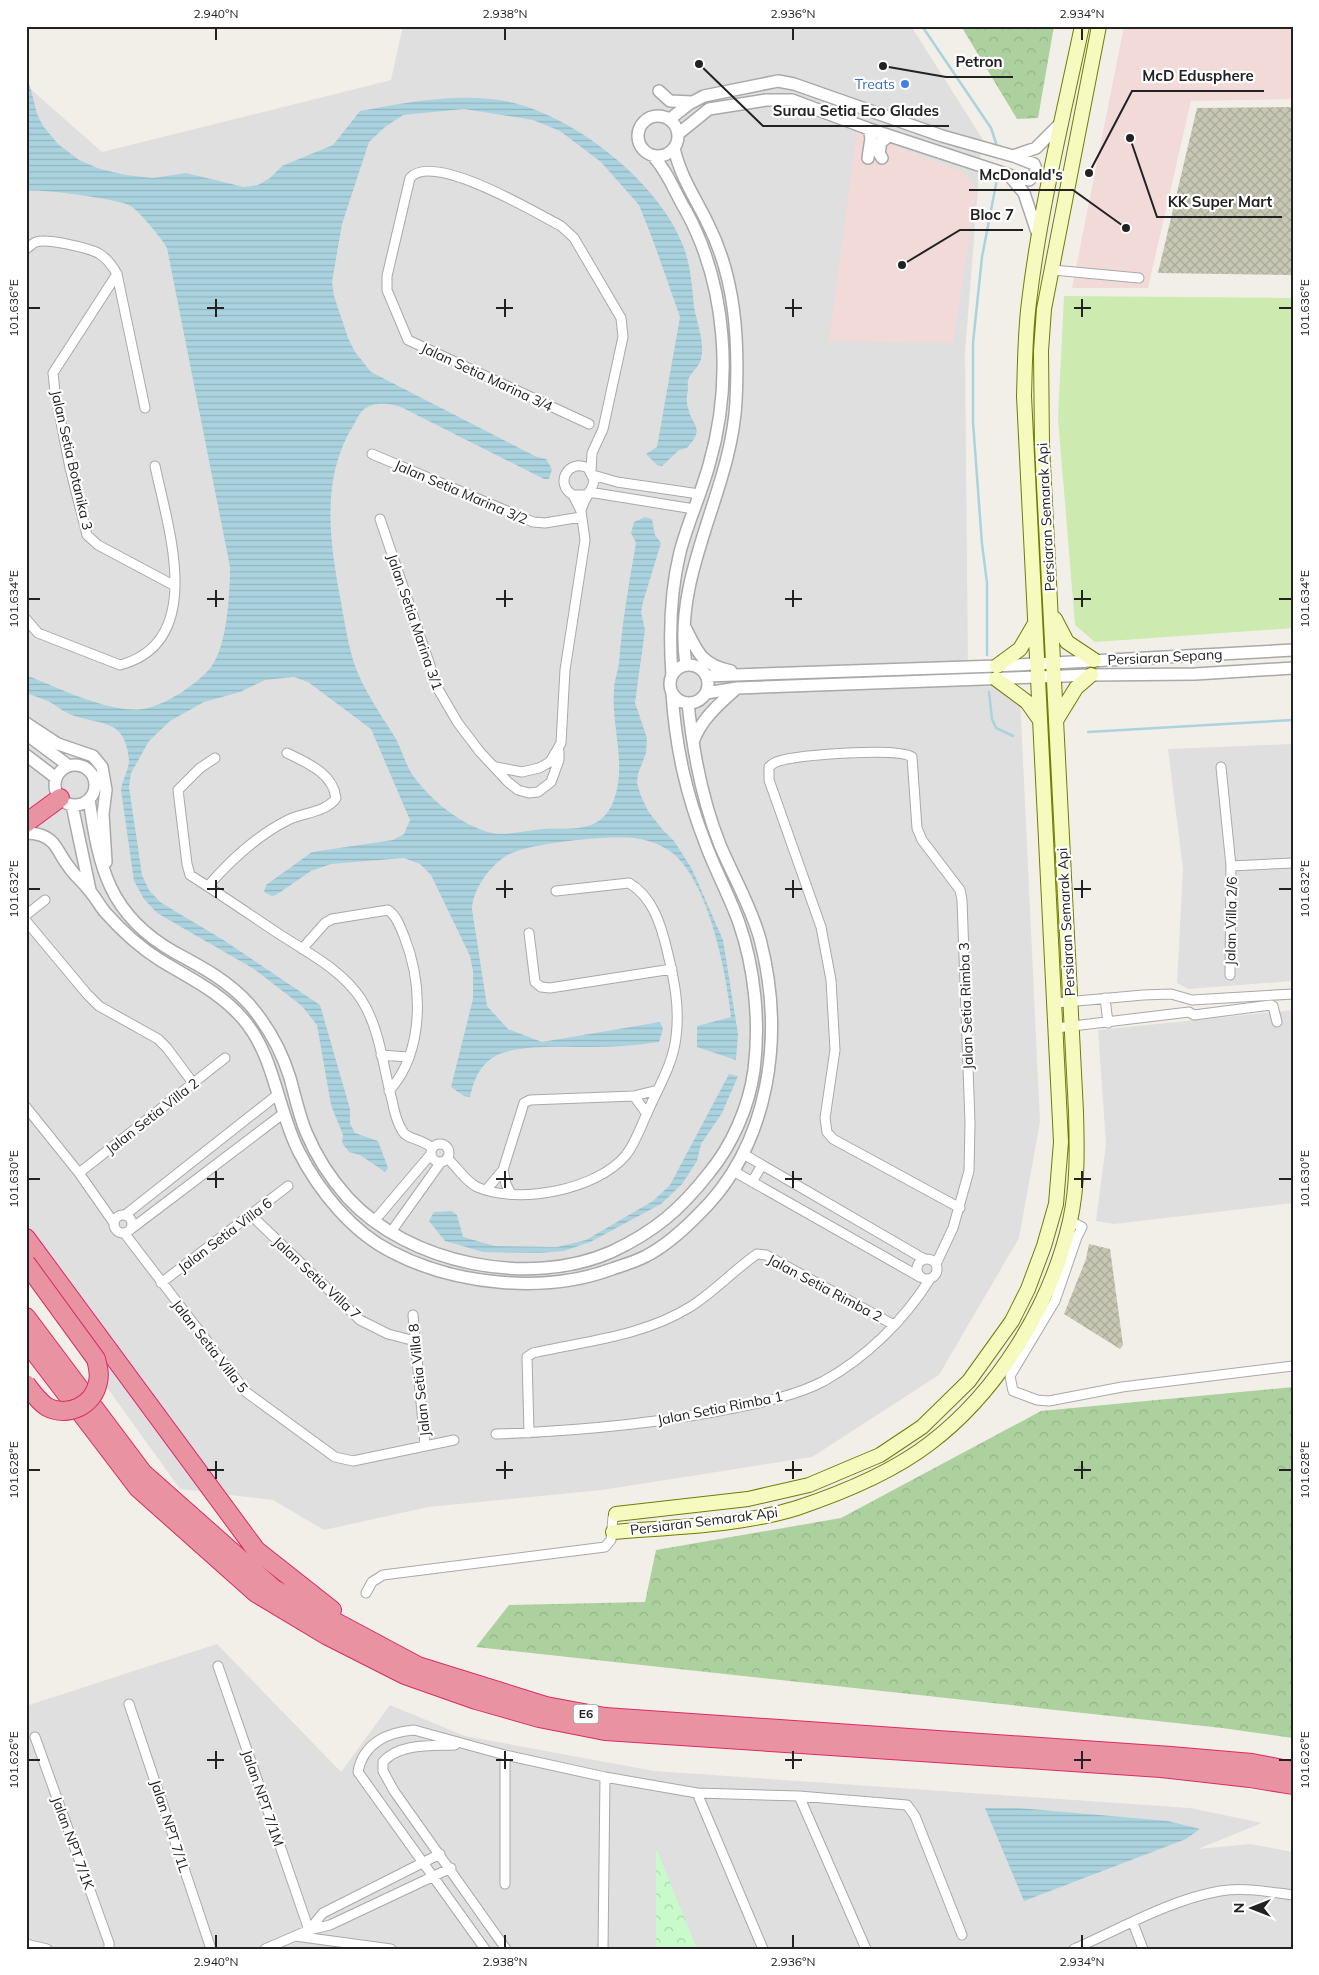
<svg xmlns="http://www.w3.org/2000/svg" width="1319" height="1975" font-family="Mulish,sans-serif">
  <defs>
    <pattern id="construction-cross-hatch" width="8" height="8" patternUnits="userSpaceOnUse" patternTransform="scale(1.25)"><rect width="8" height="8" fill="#c7c7b4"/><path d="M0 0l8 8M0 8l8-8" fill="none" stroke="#abab9a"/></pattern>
    <pattern id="forest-crowns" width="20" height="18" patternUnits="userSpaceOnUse" patternTransform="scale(1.25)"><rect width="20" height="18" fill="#add19e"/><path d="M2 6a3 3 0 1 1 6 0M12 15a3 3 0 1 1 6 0" fill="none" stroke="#95b388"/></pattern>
    <pattern id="park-crowns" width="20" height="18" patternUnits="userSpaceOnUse" patternTransform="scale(1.25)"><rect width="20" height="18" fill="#c8facc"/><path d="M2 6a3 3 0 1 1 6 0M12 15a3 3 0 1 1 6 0" fill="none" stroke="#acd6af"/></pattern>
    <pattern id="water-rules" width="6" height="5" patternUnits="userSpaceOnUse" patternTransform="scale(1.25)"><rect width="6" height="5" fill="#aad3df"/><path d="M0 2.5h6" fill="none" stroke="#92b5bf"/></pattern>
  </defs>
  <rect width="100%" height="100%" fill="#f2efe9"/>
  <path fill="#e0dfdf" d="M403 26H911L982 138 965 352 968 670 1019 676 1040 1122 1019 1238 939 1375 812 1457 602 1490 428 1507 324 1530 273 1500 180 1489 26 1275V85L102 152 391 80Z
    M1293 744V981L1188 989 1177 983 1183 869 1168 749Z
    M1293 1010V1203L1114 1224 1096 1221 1106 1144 1098 1030Z
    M217 1644 341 1772 390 1705 465 1736 654 1771 1190 1808 1262 1823 1198 1849 1250 1844 1293 1852V1949H26V1706Z"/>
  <path fill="#f2dad9" d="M1124 26H1293V99L1191 101 1148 288H1072Z
    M857 132 963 172 977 189 953 343 829 341Z"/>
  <path fill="url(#construction-cross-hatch)" d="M1293 107V275L1158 273 1197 108Z
    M1089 1244 1110 1249 1123 1345 1120 1349 1064 1314 1086 1259Z"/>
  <path fill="#cdebb0" d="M1064 296 1293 298V628L1095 642 1075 625 1058 418Z"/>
  <path fill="url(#forest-crowns)" d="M961 26H1054L1038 118 1017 119Z
    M1293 1387V1738L1222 1728 476 1647 509 1605 645 1602 656 1550 841 1518 1041 1411Z"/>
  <path fill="url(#park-crowns)" d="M656 1848 697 1949H656Z"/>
  <path fill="url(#water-rules)" d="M26 82 30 86 37 114 43 126 58 144 79 160 100 169 126 175 153 178 186 173 244 187 258 185 270 178 282 166 333 145 360 111C410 102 464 91 514 103 578 119 661 184 684 248 691 268 692 287 694 307 697 323 705 343 701 359 699 367 692 371 689 378 687 381 688 386 688 389 687 395 686 402 688 408 692 427 706 427 687 448L679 450 662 466 657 465 646 454 657 447 680 317 654 243 639 205 601 162 560 131 533 120 464 109 403 115 385 127 369 142 342 224 332 282 334 296 348 338 355 352 371 372 537 457 546 459 552 469 549 479H544L403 408C392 403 373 401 363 410 359 414 356 421 353 426 320 479 330 544 341 602 345 624 348 645 355 666 364 691 382 716 396 739 402 751 406 766 414 777 432 801 462 826 492 833 508 836 527 830 543 829 572 828 601 834 614 800 627 763 611 727 614 690 614 680 618 672 619 663 622 623 629 583 636 543L631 533 634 522 645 517 652 519 655 535 661 543 643 602 641 612 645 630 635 703 647 738 646 753 638 774 637 783 641 796 648 811 662 829 674 841 692 869 723 940 738 1034 736 1060 697 1047V1026L731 1017C726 972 710 890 677 857 668 848 653 841 640 839 616 834 526 843 506 856 489 867 473 889 472 909L487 1006 508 1029 542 1042 660 1022 663 1029 659 1042C635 1046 609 1047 586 1047 561 1047 512 1044 492 1058 479 1067 473 1082 470 1097L464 1096 451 1087 473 999V971L470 956 431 875 420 864 404 858 331 864 311 871 276 895 272 896 264 892 266 885 312 852 393 840 404 834 410 820 371 729 308 682 294 677 265 680 240 692 204 702 170 721 149 741 131 773 129 787 142 875 149 890 160 902 225 941 320 1005 350 1109V1124L355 1133 378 1141 388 1168 385 1172 360 1155 349 1152 342 1143 343 1135 331 1105 317 1025 302 1006 254 969 157 913 144 899 134 881 121 790C122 780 129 770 129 760 125 717 101 726 72 715 63 712 56 705 48 701 41 698 33 696 26 693V675C57 687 110 714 143 709 156 707 171 699 182 692 192 685 203 677 211 667 227 647 230 593 230 567L167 248C163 240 137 208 129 205 115 199 40 188 26 191Z
    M729 1074 738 1076 722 1113 701 1144 697 1161 682 1184 661 1204 590 1242 564 1251 540 1253 483 1252 445 1241 429 1221 434 1212 452 1211 457 1215 463 1237 495 1246 557 1247 586 1240 653 1201 670 1185Z
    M985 1808H1019L1168 1821 1200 1829 1186 1839 1024 1901Z"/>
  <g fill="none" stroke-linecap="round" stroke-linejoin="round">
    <path stroke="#aad3df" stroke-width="2.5" d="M922 26 991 128 997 146
      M987 655V583L982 544 973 422V343L982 257 997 179
      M989 692 992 719 996 728 1013 736
      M1088 732 1293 720"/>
    <g stroke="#a9a9a9" stroke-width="11">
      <path id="minor" d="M26 249C29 247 33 243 36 242 47 238 88 248 98 253 107 258 112 265 117 274L145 408
        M1053 270 1139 278
        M117 274 53 373 55 392 70 468 87 535 98 545 175 586
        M589 424 408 340 387 290V276L410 178C433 151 536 213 561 226L574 238 621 318 623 337 603 429 592 453 591 472
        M372 454 533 522 545 523 581 517
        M593 475 617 482 699 494
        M589 492 694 509
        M581 511C584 497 593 491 594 480L588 468C568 458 554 484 573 495H586
        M380 519 438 689 458 723 480 752 508 782 518 790 529 793 538 792 551 782 559 760V751
        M26 619 38 633 120 665C207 642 168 528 155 466
        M215 758 200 768 178 790 187 864 190 875C220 894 249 914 279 934 307 952 342 970 361 999 380 1028 383 1067 392 1100 394 1111 397 1123 403 1132 407 1139 423 1139 432 1148
        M496 767 522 772 539 768 550 762 561 743 565 670 585 540 581 511 573 495
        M1221 767 1231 866 1230 975
        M1231 866 1293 863
        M208 886C231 860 256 836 288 820 302 813 327 812 336 798 333 773 307 763 287 753
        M26 915 45 900
        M26 921 87 994 99 1006 158 1039 167 1048 193 1083
        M529 933 535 982 541 987 550 988 672 969
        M302 949 325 923 332 919 388 910C397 916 400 927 404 936 423 984 425 1051 389 1091
        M1105 998 1108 1023
        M1055 1003 1143 995 1171 994 1192 1000 1293 994
        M1056 1028 1189 1012 1194 1015 1271 1005 1273 1006 1277 1022
        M381 1055 408 1057
        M634 1096 647 1114
        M26 1107 79 1173 114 1223
        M431 1153a9 9 0 1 1 18 0a9 9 0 1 1-18 0Z
        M745 1155 924 1259
        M447 1158C457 1167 465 1181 477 1187 518 1205 597 1190 626 1155 636 1142 641 1126 648 1111 659 1086 673 1064 676 1037 680 1007 674 979 667 950 661 925 653 897 629 883L556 891
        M503 1170 506 1184 511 1194
        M735 1172 920 1277
        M79 1173 225 1058
        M752 1182 762 1165
        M487 1189 503 1170 524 1103 530 1100 634 1096 658 1090
        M114 1224a9 9 0 1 1 18 0a9 9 0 1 1-18 0Z
        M125 1215 277 1095
        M251 1215 360 1320 388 1334 415 1341
        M375 1220 431 1154
        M1070 1221 1082 1227 1077 1237 1055 1301 1010 1376 1013 1391 1037 1400 1049 1401 1122 1387 1293 1366
        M131 1229 284 1113
        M391 1232 441 1162
        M125 1234 246 1392 335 1457 353 1461 454 1440
        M917 1269a10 10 0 1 1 20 0a10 10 0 1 1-20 0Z
        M936 1264 953 1228 969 1171 970 1123 962 900 960 890 922 840 917 828 912 757C897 747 800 755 779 761 775 762 772 764 769 767V780L821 927 831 980 835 1050 825 1118 827 1132 833 1139 960 1208
        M161 1283 288 1186
        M413 1315 425 1445
        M529 1433 527 1357 533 1353C587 1341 643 1336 690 1307 714 1292 734 1270 757 1254L766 1255 894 1325
        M496 1434C576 1431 656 1424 734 1408 764 1402 797 1395 824 1381 867 1357 904 1320 930 1279
        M366 1593 372 1582 383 1575 605 1547 611 1540 613 1517 616 1514
        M218 1666 309 1930
        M129 1704 211 1949
        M35 1737 109 1943V1949
        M455 1745C432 1746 399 1743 383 1762V1771L394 1791 506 1949
        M697 1793 763 1949
        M799 1796 866 1949
        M505 1884V1755L605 1777
        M1133 1923 1143 1949
        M309 1930 323 1913 440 1854
        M295 1936 391 1949
        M26 1944 47 1949
        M265 1949 309 1930 330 1925 451 1868
        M485 1949 358 1772C363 1743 388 1732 414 1730L505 1755
        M603 1949 605 1777 697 1793 799 1796 907 1805 915 1816 962 1935
        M1074 1949C1120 1929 1169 1900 1220 1891 1244 1887 1269 1892 1293 1895"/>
    </g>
    <g stroke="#a9a9a9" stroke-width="14">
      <path id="tertiary" d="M659 91 670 101 692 102
        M638 136a20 20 0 1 1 40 0a20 20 0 1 1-40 0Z
        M670 119 689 104 704 96 778 81 794 84 942 136 1013 156 1036 148 1060 124
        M678 134 709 109 766 100H792L869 129 1009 175 1024 193 1038 235
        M674 148C680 176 696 199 708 224 736 279 739 342 736 402 731 493 672 573 686 665
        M653 156C668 172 675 193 686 211 727 286 733 383 709 465 701 494 688 522 680 552 670 593 669 634 672 676
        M868 158 871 138 869 129
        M882 158 879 153 881 142 889 136
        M1011 176 1029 180 1037 172 1034 164 1016 157
        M686 629C698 654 703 665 731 671
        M670 684a19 19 0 1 1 38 0a19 19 0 1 1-38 0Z
        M706 676 997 666 1293 650
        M706 693 737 688 1091 675 1195 674 1293 668
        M26 723 58 744 93 756 102 767 106 790 103 814 106 862
        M26 734 69 766
        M693 742C701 719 719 704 737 688
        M26 755 56 778
        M55 785a20 20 0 1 1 40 0a20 20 0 1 1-40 0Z
        M89 799C99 868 109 915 174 952 202 967 227 980 249 1004 267 1025 282 1052 290 1078 295 1096 299 1115 306 1132 316 1156 331 1179 348 1198 409 1264 529 1288 611 1252 654 1232 680 1210 709 1173 732 1145 749 1107 754 1070 760 1023 755 969 739 923 730 897 716 872 706 845 686 794 676 749 672 694
        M72 805 90 890
        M26 833C36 833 46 835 53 843 59 850 63 860 69 867 74 875 82 881 88 889 95 896 99 905 105 912 121 930 139 947 160 960 189 978 220 992 243 1019 275 1056 277 1109 299 1152 319 1191 352 1232 392 1252 455 1285 545 1294 612 1269 623 1265 635 1262 646 1256 664 1247 682 1231 697 1216 771 1145 785 1035 760 939 751 906 733 876 720 845 702 800 693 752 688 703"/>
    </g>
    <g stroke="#707d05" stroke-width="16">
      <path id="secondary" d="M1055 619 1067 642 1094 660
        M997 666 1020 649 1034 625
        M996 679 1027 702 1039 719
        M1057 719 1076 688 1091 675
        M616 1514 748 1499 809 1485 880 1455 922 1427 969 1381 1012 1321 1028 1289 1044 1246 1056 1204 1061 1142 1024 396C1025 365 1025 333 1029 302 1040 209 1063 117 1082 26
        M613 1532C673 1527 739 1526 797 1508 842 1493 891 1473 929 1444 998 1392 1051 1305 1070 1221 1078 1185 1077 1148 1076 1112L1042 445 1041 351 1044 309 1099 26"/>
    </g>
    <g stroke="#dc2a67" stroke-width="20">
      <path id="motorway" d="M26 823 60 798
        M26 1238 256 1550 332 1610
        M26 1317 143 1473 274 1589 418 1666 546 1706 605 1717 1171 1756 1252 1763 1293 1771
        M26 1341 138 1488 256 1593 326 1635 405 1675 476 1700 539 1718 605 1731 1161 1768 1250 1778 1293 1785"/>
    </g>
    <use href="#minor" stroke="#fff" stroke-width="9"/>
    <use href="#tertiary" stroke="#fff" stroke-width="11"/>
    <use href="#secondary" stroke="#f7fabf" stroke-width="14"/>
    <use href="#motorway" stroke="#e892a2" stroke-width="18"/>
    <g stroke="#dc2a67" stroke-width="20" stroke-linecap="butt">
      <path id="motorway-bridge" d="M26 1263 96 1359C98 1367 100 1374 98 1382 94 1405 68 1418 47 1407 38 1401 32 1392 26 1384"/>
    </g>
    <use href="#motorway-bridge" stroke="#e892a2" stroke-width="18"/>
  </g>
  <path fill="none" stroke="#222" stroke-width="2" d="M216 28V40M505 28V40M793 28V40M1082 28V40M216 299V317M505 299V317M793 299V317M1082 299V317M28 308H40M207 308H224M496 308H513M785 308H802M1074 308H1091M1279 308H1292M216 590V607M505 590V607M793 590V607M1082 590V607M28 599H40M207 599H224M496 599H513M785 599H802M1074 599H1091M1279 599H1292M216 880V898M505 880V898M793 880V898M1082 880V898M28 889H40M207 889H224M496 889H513M785 889H802M1074 889H1091M1279 889H1292M216 1171V1188M505 1171V1188M793 1171V1188M1082 1171V1188M28 1179H40M207 1179H224M496 1179H513M785 1179H802M1074 1179H1091M1279 1179H1292M216 1461V1479M505 1461V1479M793 1461V1479M1082 1461V1479M28 1470H40M207 1470H224M496 1470H513M785 1470H802M1074 1470H1091M1279 1470H1292M216 1751V1769M505 1751V1769M793 1751V1769M1082 1751V1769M28 1760H40M207 1760H224M496 1760H513M785 1760H802M1074 1760H1091M1279 1760H1292M216 1935V1948M505 1935V1948M793 1935V1948M1082 1935V1948"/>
  <circle fill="#3f7fe0" stroke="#fff" stroke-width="2" cx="905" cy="84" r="5"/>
  <g text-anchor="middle" stroke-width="4.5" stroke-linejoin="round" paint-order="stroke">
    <rect fill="#fff" stroke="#646464" stroke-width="1" x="573.5" y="1704.5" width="25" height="19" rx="4"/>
    <g font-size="12" font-weight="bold" fill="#222">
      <text x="586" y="1718">E6</text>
    </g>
    <g font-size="14" fill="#366cbe" stroke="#fff" text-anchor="end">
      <text x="895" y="89">Treats</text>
    </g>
    <g font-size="14" fill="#222" stroke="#fff">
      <text transform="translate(487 377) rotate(25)" y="5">Jalan Setia Marina 3/4</text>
      <text transform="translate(72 460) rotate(77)" y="5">Jalan Setia Botanika 3</text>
      <text transform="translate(461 492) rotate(23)" y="5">Jalan Setia Marina 3/2</text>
      <text transform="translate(1046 517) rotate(-93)" y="5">Persiaran Semarak Api</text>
      <text transform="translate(415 622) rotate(71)" y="5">Jalan Setia Marina 3/1</text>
      <text transform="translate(1165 657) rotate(-3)" y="5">Persiaran Sepang</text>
      <text transform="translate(1231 921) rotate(-89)" y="5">Jalan Villa 2/6</text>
      <text transform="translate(1066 922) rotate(-93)" y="5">Persiaran Semarak Api</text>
      <text transform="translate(966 1006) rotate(-92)" y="5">Jalan Setia Rimba 3</text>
      <text transform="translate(152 1116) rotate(-38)" y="5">Jalan Setia Villa 2</text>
      <text transform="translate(225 1235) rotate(-37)" y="5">Jalan Setia Villa 6</text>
      <text transform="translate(317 1278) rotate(43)" y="5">Jalan Setia Villa 7</text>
      <text transform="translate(825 1288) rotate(28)" y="5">Jalan Setia Rimba 2</text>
      <text transform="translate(210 1346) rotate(52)" y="5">Jalan Setia Villa 5</text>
      <text transform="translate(419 1380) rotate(-96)" y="5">Jalan Setia Villa 8</text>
      <text transform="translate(720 1408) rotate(-11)" y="5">Jalan Setia Rimba 1</text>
      <text transform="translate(704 1521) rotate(-7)" y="5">Persiaran Semarak Api</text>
      <text transform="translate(263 1798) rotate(71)" y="5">Jalan NPT 7/1M</text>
      <text transform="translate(170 1826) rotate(72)" y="5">Jalan NPT 7/1L</text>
      <text transform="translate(73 1843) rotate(70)" y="5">Jalan NPT 7/1K</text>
    </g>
  </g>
  <path fill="none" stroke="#222" stroke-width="2" d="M883 66L946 77H1013M1089 173L1132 91H1264M699 64L763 126H949M1126 228L1073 190H969M1130 138L1157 217H1282M902 265L960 230H1023"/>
  <g fill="#222" stroke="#fff" stroke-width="2">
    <circle cx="883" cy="66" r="5"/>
    <circle cx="1089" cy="173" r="5"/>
    <circle cx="699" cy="64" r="5"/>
    <circle cx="1126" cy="228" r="5"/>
    <circle cx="1130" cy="138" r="5"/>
    <circle cx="902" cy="265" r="5"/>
  </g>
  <g font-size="15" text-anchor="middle" font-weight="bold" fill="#222" stroke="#fff" stroke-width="4.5" stroke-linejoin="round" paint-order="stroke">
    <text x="979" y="67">Petron</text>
    <text x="1198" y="81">McD Edusphere</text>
    <text x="856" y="116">Surau Setia Eco Glades</text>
    <text x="1021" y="180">McDonald's</text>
    <text x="1220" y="207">KK Super Mart</text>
    <text x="992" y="220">Bloc 7</text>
  </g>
  <rect width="1319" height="1975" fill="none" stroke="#ffffff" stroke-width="55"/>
  <g transform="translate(1252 1908) rotate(270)" stroke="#ffffff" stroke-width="4" paint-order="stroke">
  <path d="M0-4L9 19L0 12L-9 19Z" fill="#222222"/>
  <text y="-8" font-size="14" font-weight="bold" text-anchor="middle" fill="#222222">N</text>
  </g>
  <rect x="28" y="28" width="1264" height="1920" fill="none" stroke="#222" stroke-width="2"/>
  <g font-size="12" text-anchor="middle" fill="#222">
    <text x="216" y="18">2.940°N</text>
    <text x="505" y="18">2.938°N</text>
    <text x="793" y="18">2.936°N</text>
    <text x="1082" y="18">2.934°N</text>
    <text transform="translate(1305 308) rotate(-90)" y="4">101.636°E</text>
    <text transform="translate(14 308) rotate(-90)" y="4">101.636°E</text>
    <text transform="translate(1305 599) rotate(-90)" y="4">101.634°E</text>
    <text transform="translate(14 599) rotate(-90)" y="4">101.634°E</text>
    <text transform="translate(1305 889) rotate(-90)" y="4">101.632°E</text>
    <text transform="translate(14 889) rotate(-90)" y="4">101.632°E</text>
    <text transform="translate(1305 1179) rotate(-90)" y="4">101.630°E</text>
    <text transform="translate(14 1179) rotate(-90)" y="4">101.630°E</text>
    <text transform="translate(1305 1470) rotate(-90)" y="4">101.628°E</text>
    <text transform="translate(14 1470) rotate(-90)" y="4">101.628°E</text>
    <text transform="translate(1305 1760) rotate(-90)" y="4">101.626°E</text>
    <text transform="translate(14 1760) rotate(-90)" y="4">101.626°E</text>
    <text x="216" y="1966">2.940°N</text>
    <text x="505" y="1966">2.938°N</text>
    <text x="793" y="1966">2.936°N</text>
    <text x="1082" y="1966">2.934°N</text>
  </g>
</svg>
